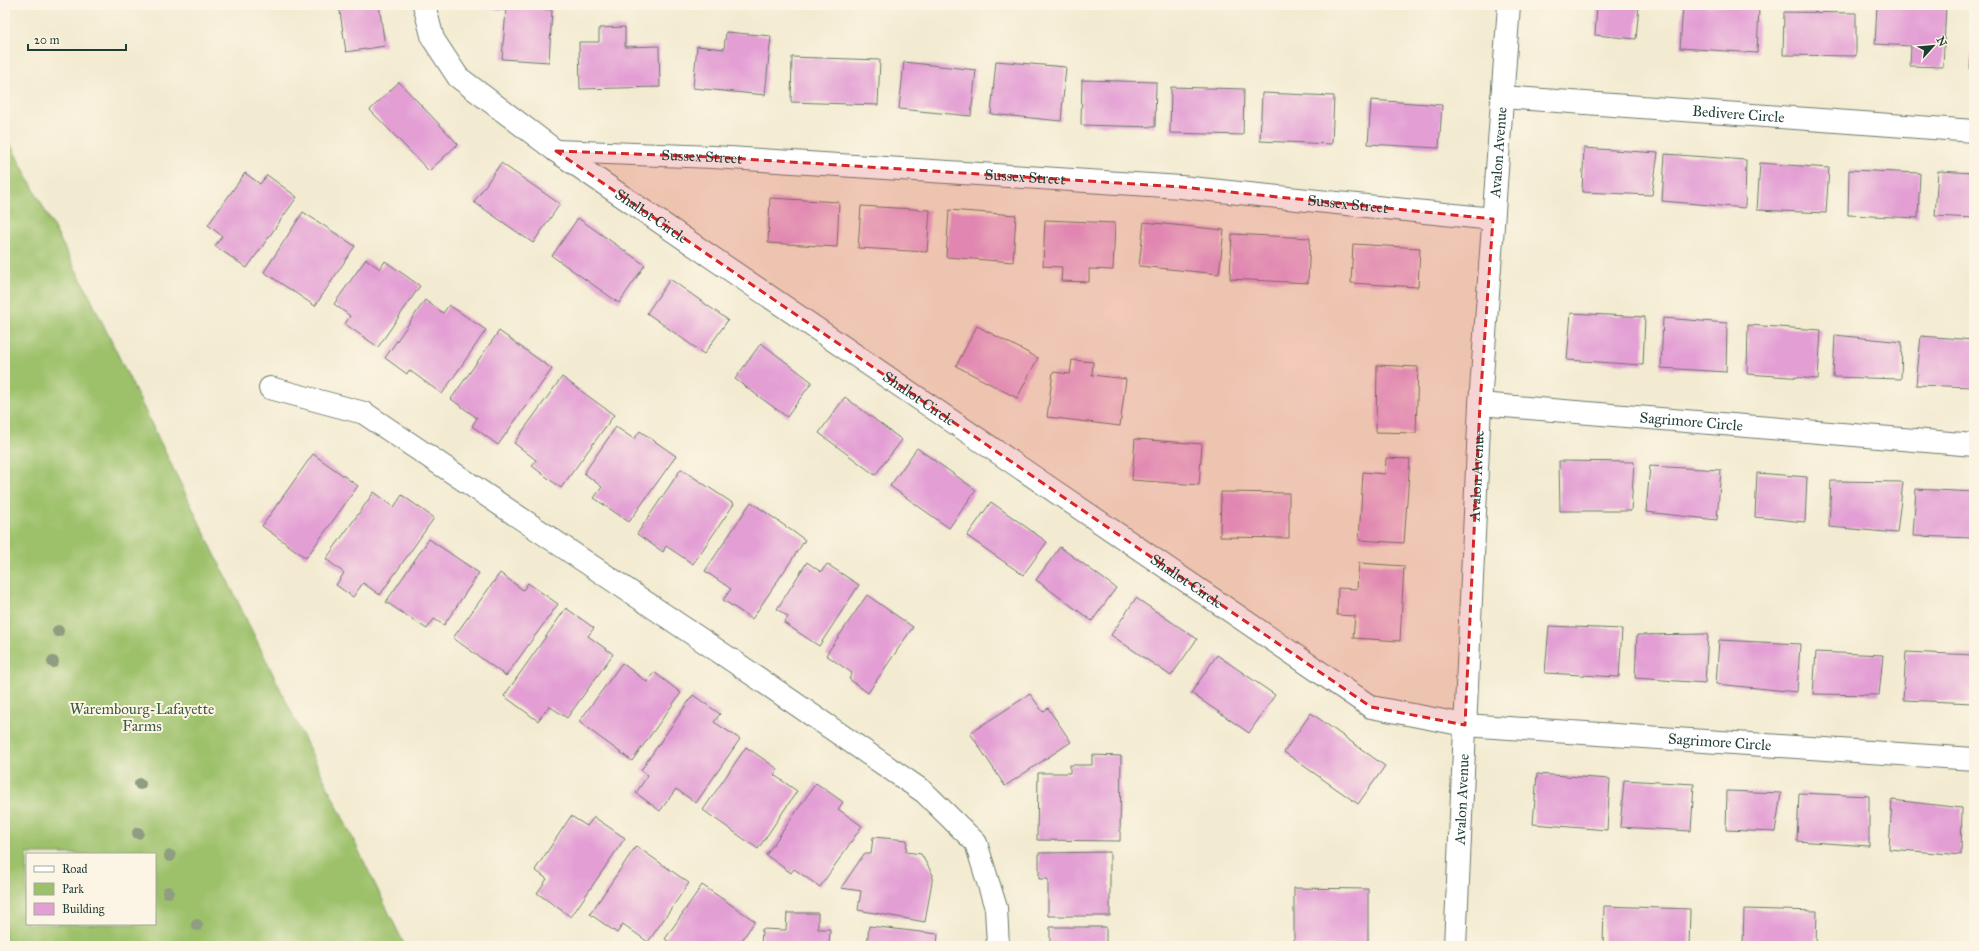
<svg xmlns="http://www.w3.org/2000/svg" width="1979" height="951" font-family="'IM FELL Great Primer',serif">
  <rect width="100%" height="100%" fill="#fcf5e5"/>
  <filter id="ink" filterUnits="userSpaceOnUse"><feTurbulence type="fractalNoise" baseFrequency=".025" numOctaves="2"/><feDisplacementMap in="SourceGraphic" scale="8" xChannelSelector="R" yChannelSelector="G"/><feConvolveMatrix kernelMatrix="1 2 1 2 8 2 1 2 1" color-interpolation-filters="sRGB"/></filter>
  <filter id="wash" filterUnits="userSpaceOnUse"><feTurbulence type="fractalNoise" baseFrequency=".012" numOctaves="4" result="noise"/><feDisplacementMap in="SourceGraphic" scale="16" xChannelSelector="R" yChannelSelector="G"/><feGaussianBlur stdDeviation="0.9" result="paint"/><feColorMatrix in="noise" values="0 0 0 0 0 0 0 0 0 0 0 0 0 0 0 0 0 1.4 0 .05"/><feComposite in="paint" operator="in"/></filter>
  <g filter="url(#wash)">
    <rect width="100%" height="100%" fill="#f3ebd1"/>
    <path fill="#9dc16b" stroke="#5e7f50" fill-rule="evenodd" d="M5 134 87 291 405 946H5ZM27 854H155V924H27Z"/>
    <g id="blocks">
      <path fill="#e39ed4" d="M339 5H379L385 46 346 52Z
        M477 5H523V8L552 10 549 62 502 59 506 10 476 7Z
        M1597 5H1639L1636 39 1595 35Z
        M1683 5 1759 7 1757 53 1680 48Z
        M1877 5H1946L1943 67 1910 66 1911 46 1875 44Z
        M1784 12 1856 13V56L1783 55Z
        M625 27V47L659 46 660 87 580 89 579 42H599V28Z
        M1973 31H1974V70H1970Z
        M726 32 771 36 765 95 693 88 697 46 724 49Z
        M792 57 880 60 878 105 791 102Z
        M996 61 1066 67 1061 121 991 114Z
        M904 62 976 70 971 116 899 109Z
        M1082 80 1156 82 1155 127 1081 125Z
        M399 82 458 144 429 171 370 110Z
        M1171 87 1244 89 1243 135 1170 133Z
        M1262 93 1334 96 1332 144 1260 141Z
        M1371 100 1442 105 1439 148 1368 144Z
        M1584 148 1658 153 1652 195 1582 192Z
        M1665 154 1746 160 1745 208 1662 201Z
        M501 163 560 204 533 243 474 202Z
        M1760 163 1829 168 1826 213 1757 210Z
        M1849 170 1920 173 1918 218 1848 215Z
        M1938 171 1974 173V218L1935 216Z
        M245 173 260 184 267 175 297 197 247 268 215 246 222 236 208 225Z
        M770 198 839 202 837 247 768 243Z
        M861 206 930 210 927 252 858 248Z
        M949 210 1016 215 1013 262 946 257Z
        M303 212 355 246 315 306 264 272Z
        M578 218 645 265 619 303 552 256Z
        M1045 220 1115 223 1113 270 1089 269V282L1061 281 1062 267 1043 266Z
        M1144 222 1224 230 1219 274 1139 266Z
        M1232 234 1310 238 1308 283 1230 279Z
        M1353 244 1420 248 1418 287 1351 283Z
        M366 259 380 269 385 261 420 286 378 347 345 324 350 316 334 304Z
        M670 279 728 320 704 354 647 313Z
        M425 300 443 313 449 305 486 330 442 394 409 370 407 374 385 358Z
        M1571 313 1645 317 1643 365 1567 360Z
        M1663 318 1727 323 1726 372 1661 368Z
        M1748 325 1821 330 1818 379 1747 374Z
        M977 326 1038 358 1017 398 956 366Z
        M499 331 552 369 498 445 472 426 477 418 451 399Z
        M1835 335 1902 342 1901 379 1833 377Z
        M1921 336 1974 340V387L1916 385Z
        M761 343 812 382 787 417 735 379Z
        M1072 360 1093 362 1092 375 1126 379 1120 426 1047 417 1053 372 1070 374Z
        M1377 365 1418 367 1416 433 1376 432Z
        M562 377 614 415 561 488 532 466 536 460 514 443Z
        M845 397 902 440 875 475 819 433Z
        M616 427 634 439 640 431 676 456 629 522 594 498 602 487 584 473Z
        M1135 439 1202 444 1199 485 1132 480Z
        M917 448 976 490 949 528 890 486Z
        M313 454 358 486 306 558 262 526Z
        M1386 458 1410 459 1404 543 1359 540 1363 472 1385 474Z
        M1559 461 1634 462 1631 511H1560Z
        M1650 466 1721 470 1717 520 1646 512Z
        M681 469 734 504 693 564 666 546 663 552 637 534Z
        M1757 473 1807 477 1805 522 1755 517Z
        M1831 481 1903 482 1897 533 1829 527Z
        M1916 489 1974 492V538L1913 536Z
        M374 492 394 507 402 495 434 518 380 595 363 583 353 597 336 585 344 573 326 559Z
        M1221 492 1289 493V538L1220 537Z
        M751 502 805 540 752 619 723 600 731 589 705 571Z
        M991 502 1047 542 1023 575 967 536Z
        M429 539 479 573 444 625 434 619 427 629 386 602Z
        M1060 547 1116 588 1092 621 1036 580Z
        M807 562 821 572 827 564 859 585 819 646 784 623 788 617 777 609Z
        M1359 563 1404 566 1400 641 1353 638 1355 616 1337 615 1338 588 1357 589Z
        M500 573 523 590 528 583 558 604 506 676 453 638Z
        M867 595 913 627 868 693 849 679 852 673 826 655Z
        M1136 598 1197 639 1171 676 1111 635Z
        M566 608 594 628 588 636 613 654 567 718 549 706 538 721 504 696Z
        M1549 626 1622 629 1619 677 1545 673Z
        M1708 634 1705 683 1635 678 1637 635Z
        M1719 640 1800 644 1797 692 1716 684Z
        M1816 652 1883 655 1879 695 1813 694Z
        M1906 652 1974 655 1973 703 1903 700Z
        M1217 655 1275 695 1249 733 1191 693Z
        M622 663 647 682 654 672 681 693 632 761 579 722Z
        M1030 694 1043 712 1048 708 1071 742 1005 786 970 733Z
        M693 695 720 714 714 722 740 739 696 803 676 789 660 811 636 793 648 775 641 770Z
        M1311 713 1385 766 1358 804 1284 752Z
        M746 747 778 769 774 775 797 791 758 849 703 810Z
        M1092 755 1121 756 1120 841 1037 840 1038 773H1070V765H1092Z
        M1537 774 1610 779 1607 830 1533 824Z
        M1624 780 1694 784 1691 831 1620 827Z
        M816 783 843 802 838 809 862 826 820 887 794 869 791 873 766 855Z
        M1727 791 1781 793 1775 832 1726 830Z
        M1799 793 1869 796V846L1797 841Z
        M1892 800 1962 808 1961 855 1889 849Z
        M571 816 587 826 594 817 625 838 571 917 537 893 547 879 535 870Z
        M873 837 907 840 906 852 921 854 933 875 925 922 858 910 861 891 841 888 864 854H871Z
        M636 846 689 883 648 942 623 924 617 933 590 914Z
        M1110 852V916H1048V879H1039V853Z
        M702 885 755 921 738 946H675L665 939Z
        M1294 888 1368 889V946H1294Z
        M1604 906 1690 909 1689 946H1603Z
        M1744 909 1817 911 1816 946H1743Z
        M787 913H818V929H830L829 946H761L762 929 786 930Z
        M869 926 938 934 937 946H867Z
        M1050 927H1106V946H1050Z"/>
    </g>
  </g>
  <g filter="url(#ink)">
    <use href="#blocks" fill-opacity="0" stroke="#697a6b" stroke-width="1"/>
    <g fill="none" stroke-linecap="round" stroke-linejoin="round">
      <g stroke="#697a6b" stroke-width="24">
        <g id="minor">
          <path id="s1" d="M424 5 433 39 458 77 556 151 1371 707 1465 725 1974 759"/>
          <path id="s2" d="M1502 97 1974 131"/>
          <path id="s3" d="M556 151 713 157 1181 187 1493 219"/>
          <path d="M270 388 364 413 736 663 924 792 976 843 996 908 998 946"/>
          <path id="s4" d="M1480 404 1974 445"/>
          <path id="s5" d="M1455 946 1480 404 1509 5"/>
        </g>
      </g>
      <use href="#minor" stroke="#fff" stroke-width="22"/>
    </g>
    <g fill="#8f9d82">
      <circle cx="58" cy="631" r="6"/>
      <circle cx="53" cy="662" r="6"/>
      <circle cx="140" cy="784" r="6"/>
      <circle cx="138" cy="833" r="6"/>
      <circle cx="170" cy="856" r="6"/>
      <circle cx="168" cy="892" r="6"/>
      <circle cx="197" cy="925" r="6"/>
    </g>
  </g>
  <path fill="#d62828" fill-opacity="0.2" stroke="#d62828" stroke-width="3" stroke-dasharray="8 5" stroke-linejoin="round" d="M556 151 713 157 1181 187 1493 219 1480 404 1465 725 1371 707Z"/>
  <g text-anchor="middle" stroke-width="4" stroke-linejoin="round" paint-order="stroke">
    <g font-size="15" fill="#1f3d34" stroke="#fcf5e5">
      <text dy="5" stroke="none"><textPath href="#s2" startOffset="237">Bedivere Circle</textPath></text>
      <text dy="5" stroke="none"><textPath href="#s5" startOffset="795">Avalon Avenue</textPath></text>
      <text dy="5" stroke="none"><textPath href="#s3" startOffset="146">Sussex Street</textPath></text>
      <text dy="5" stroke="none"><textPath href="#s3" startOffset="470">Sussex Street</textPath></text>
      <text dy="5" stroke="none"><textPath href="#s3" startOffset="794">Sussex Street</textPath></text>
      <text dy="5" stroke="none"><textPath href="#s1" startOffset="319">Shallot Circle</textPath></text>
      <text dy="5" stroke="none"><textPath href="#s1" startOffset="643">Shallot Circle</textPath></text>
      <text dy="5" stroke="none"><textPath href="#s4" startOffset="212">Sagrimore Circle</textPath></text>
      <text dy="5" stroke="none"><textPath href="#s5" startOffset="471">Avalon Avenue</textPath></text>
      <text dy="5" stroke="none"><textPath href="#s1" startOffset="967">Shallot Circle</textPath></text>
      <text dy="5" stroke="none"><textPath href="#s1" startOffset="1541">Sagrimore Circle</textPath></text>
      <text dy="5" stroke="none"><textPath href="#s5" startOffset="147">Avalon Avenue</textPath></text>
    </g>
    <g font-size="15" fill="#3e5e42" stroke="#fcf5e5">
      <text x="142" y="714">Warembourg-Lafayette<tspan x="142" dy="17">Farms</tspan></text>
    </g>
  </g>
  <rect width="1979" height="951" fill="none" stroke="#fcf5e5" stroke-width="20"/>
  <rect x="26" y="853" width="130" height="72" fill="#fcf5e5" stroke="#a4ab9e"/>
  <rect x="34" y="866" width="20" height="6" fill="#ffffff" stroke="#a4ab9e"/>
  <text x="62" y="873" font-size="12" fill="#1f3d34">Road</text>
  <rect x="34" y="883" width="20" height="12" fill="#9dc16b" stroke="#a4ab9e"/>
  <text x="62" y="893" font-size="12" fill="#1f3d34">Park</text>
  <rect x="34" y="903" width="20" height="12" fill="#e39ed4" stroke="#a4ab9e"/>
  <text x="62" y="913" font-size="12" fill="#1f3d34">Building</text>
  <g transform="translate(1933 46) rotate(63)" stroke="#fcf5e5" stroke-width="3" paint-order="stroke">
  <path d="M0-3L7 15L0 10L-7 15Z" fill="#1f3d34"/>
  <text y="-6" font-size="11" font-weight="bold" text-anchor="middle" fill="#1f3d34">N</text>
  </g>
  <path d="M28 44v6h98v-6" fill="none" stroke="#1f3d34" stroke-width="2"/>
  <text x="34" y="44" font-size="12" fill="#1f3d34" stroke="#fcf5e5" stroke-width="3" paint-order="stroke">20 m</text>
</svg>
